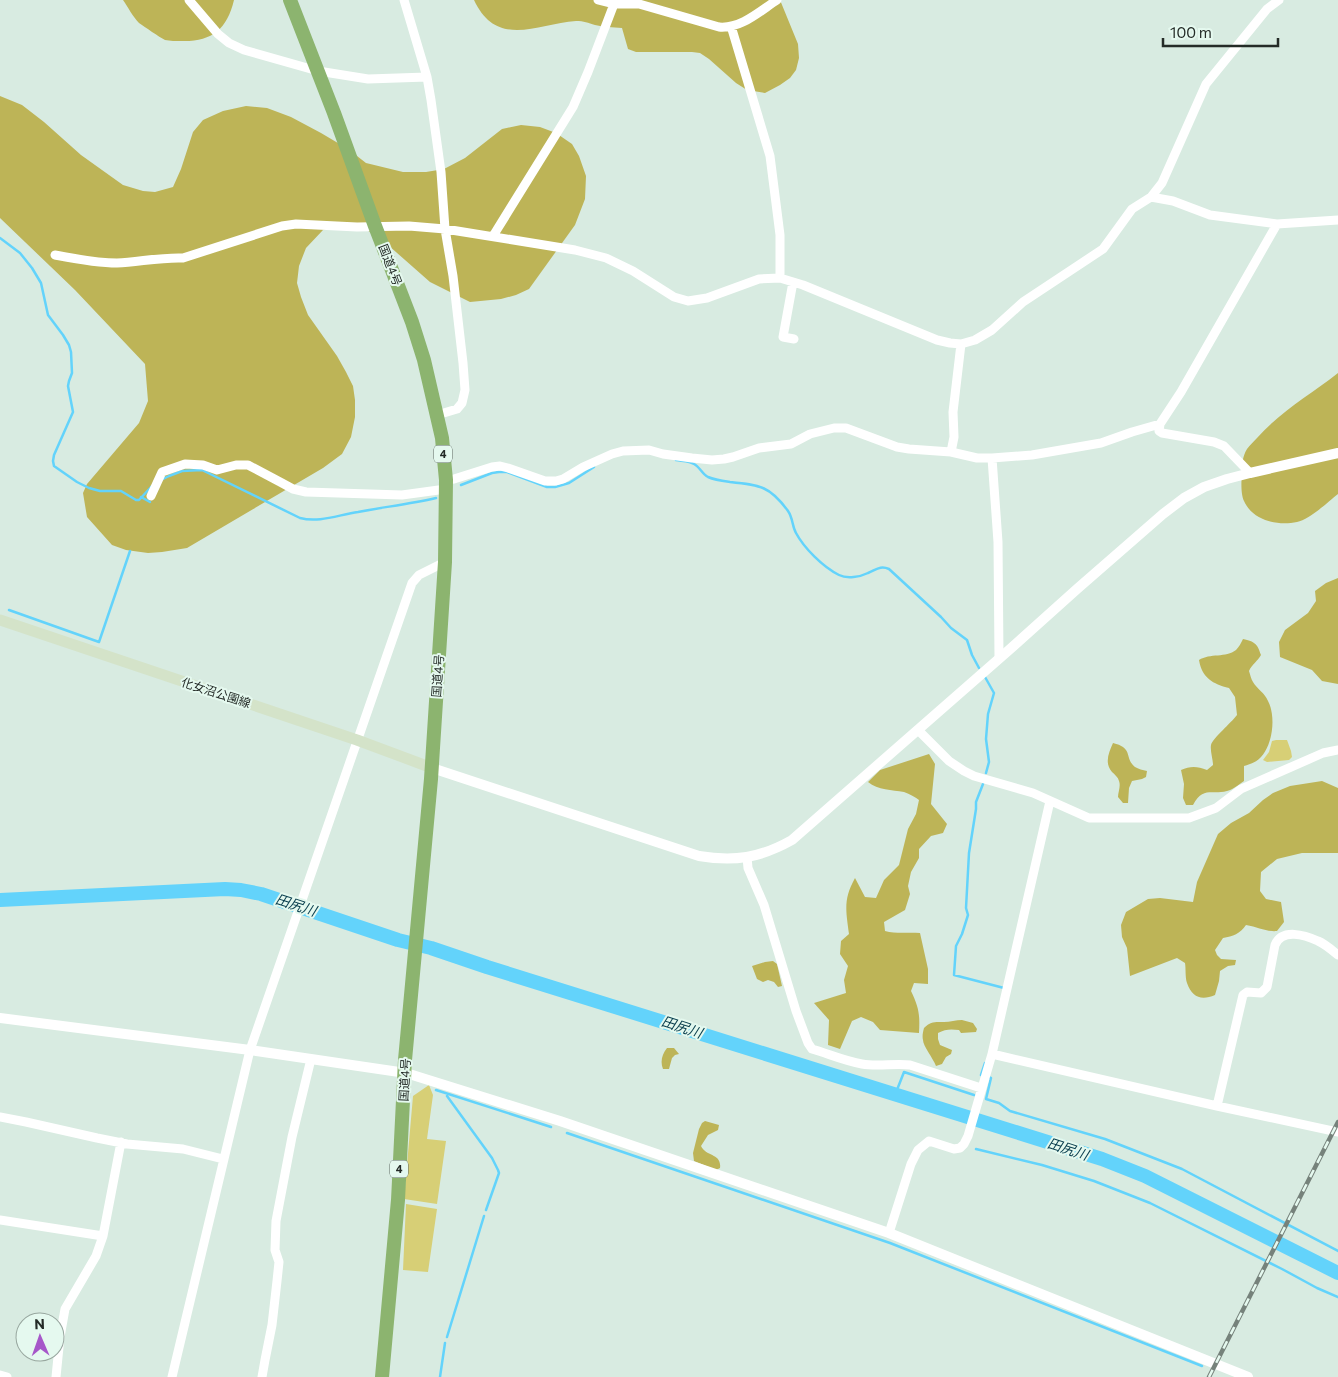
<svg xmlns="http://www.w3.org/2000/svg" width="1338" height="1377" font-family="Commissioner,'Noto Sans JP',sans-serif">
  <rect width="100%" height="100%" fill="#d8ebe1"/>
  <path fill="#d7cf76" d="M1276 740H1287L1291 751 1292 757 1289 760 1267 762 1263 760 1269 752 1272 741Z
    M429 1085 433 1095 427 1139 446 1141 437 1204 404 1199 413 1096Z
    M406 1204 437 1209 428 1272 403 1270Z"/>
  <path fill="#bdb457" d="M123 0H234C227 30 211 42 181 41 176 41 170 41 165 40 159 37 145 27 139 23 133 17 128 7 123 0Z
    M474 0H780L798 44 799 58 796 70 790 78 780 85 765 93 747 90 736 83 709 59 700 53 692 52H636L628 49 622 28C613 27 603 27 595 25 588 23 584 21 576 21 537 24 497 49 474 0Z
    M0 96 22 105 44 122 81 155 123 185 143 191 155 192 173 187 181 169 193 132 203 120 223 111 246 106 267 108 291 117 321 133 348 149 366 163 403 172H426L444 169 465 158 502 129 521 125 540 127 556 133 572 144 579 156 586 176 585 199 575 225 529 289 516 295 501 299 470 302 430 282 388 245 367 230 340 228 323 230 306 248 299 266 297 283 301 297 308 315 337 356 346 372 353 386 355 400V417L351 437 342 454 323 468 187 548 162 552 148 553 126 550 112 545 87 517 83 493 87 484 139 423 148 401 145 364 75 290 0 218Z
    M1338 373V494C1328 502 1309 520 1297 522 1278 526 1253 521 1244 501 1241 495 1241 482 1242 475 1242 466 1242 457 1247 449 1250 445 1254 441 1257 438 1281 411 1310 395 1338 373Z
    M1338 578V684L1322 681 1312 670 1280 657 1279 642 1285 630 1308 613 1316 601 1315 591 1326 583Z
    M1243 639C1255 642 1257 643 1261 655 1258 661 1252 664 1249 671 1250 674 1251 679 1253 682 1257 689 1265 693 1268 701 1276 716 1273 744 1261 757 1257 762 1250 764 1244 766V781C1238 785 1234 789 1227 791 1211 795 1203 786 1193 805H1186L1183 798 1184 784 1181 770C1190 766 1197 766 1207 770L1213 765C1213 759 1210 751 1211 745 1213 738 1231 723 1237 715L1235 697 1229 688C1213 684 1202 678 1199 660 1210 653 1226 658 1236 650 1239 647 1241 643 1243 639Z
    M1113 743C1134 748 1124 758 1135 767 1138 769 1143 770 1147 771L1146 777 1142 779 1132 781 1129 788 1128 803H1123L1118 797C1118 792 1121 786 1119 781 1118 777 1115 775 1112 772 1104 763 1109 752 1113 743Z
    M929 754 935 764 931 804 947 824 943 833 931 836 919 849V858L911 872 908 886 910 894 905 910 884 922 885 931C896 934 908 932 920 933L928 969V984L914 983 911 991C919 1008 920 1014 919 1033L880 1030 873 1022 861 1017 852 1021 840 1049 828 1045 829 1020 814 1003 846 993 844 980 848 966 840 954 841 941 849 934C846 910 843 900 855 878L865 897 876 898 884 880 899 865 908 829 916 814 919 800C915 797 910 794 904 792 892 790 878 790 868 782L880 770Z
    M1322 781 1338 788V853H1302L1277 859 1261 872 1260 891 1266 899 1281 902 1284 922 1277 931C1266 932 1258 927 1246 925 1240 934 1233 936 1223 938L1215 950 1217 955 1221 959 1236 960 1235 965 1228 966 1220 971 1219 981 1215 995C1201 1001 1192 997 1187 983 1185 977 1186 969 1185 963L1177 958 1130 976 1127 948 1122 937 1121 925 1126 912 1148 899 1160 898 1193 902 1197 882 1218 834 1231 823 1249 813 1263 800 1273 793 1290 786Z
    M773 961 777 964 782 986 778 987 774 982 768 980 763 982 757 979 752 966 765 962Z
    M962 1020 973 1023 977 1029 976 1032 961 1033 959 1030C951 1029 945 1029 938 1033V1039L940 1045 952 1050 951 1054 946 1057 942 1064 936 1066C933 1058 923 1046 923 1040 922 1036 923 1032 924 1028 931 1021 935 1022 944 1022 950 1022 956 1020 962 1020Z
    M667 1048H674L679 1054 675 1055 672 1058 669 1069H663C660 1062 662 1054 667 1048Z
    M705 1121 719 1125 718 1130 708 1135 701 1146C706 1157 722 1153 720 1168L716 1170 694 1161 693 1153 699 1129 702 1123Z"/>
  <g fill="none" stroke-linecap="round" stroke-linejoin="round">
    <path stroke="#63d3fb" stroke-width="2.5" d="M0 238 20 253 32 268 41 283 48 315 63 335 69 345 71 352 72 373 69 381 68 386 73 412 54 455 53 461 54 466 77 482 89 488 100 491H121L136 500H139L152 486
      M676 460C681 461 690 461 694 464 700 467 702 474 708 477 715 480 723 481 730 482 760 485 770 486 788 511 793 518 792 526 796 533 804 548 823 567 839 575 847 579 860 577 868 573 876 570 880 565 889 569L941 617 951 628 967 640 972 655 979 668
      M161 480 169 476 182 471 202 470 300 518C319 523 338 515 358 512 384 507 410 504 436 498
      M461 485 492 473 499 472H507L547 487H555L569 483 594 467
      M141 497 150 502
      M9 610 99 642 130 551
      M985 677 994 693 988 714 986 739 989 762 986 773
      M983 784 976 802V809L969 853 966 908 968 915 962 934 956 946 954 975 1004 988V989
      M981 1075 985 1063
      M988 1077 991 1078 986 1099 999 1103 1010 1111 1105 1139 1182 1169 1338 1251
      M436 1090 551 1127
      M895 1095 904 1072 974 1095
      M447 1096 492 1158 498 1170 499 1173 486 1210
      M567 1133 890 1243 1202 1366
      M976 1149 1042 1165 1094 1181 1150 1203 1282 1269 1317 1288 1338 1297
      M447 1337 484 1216
      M440 1377 445 1343"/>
    <path stroke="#63d3fb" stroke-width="14" d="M0 900 225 889 241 890 261 894 398 940 431 948 487 967 1102 1159 1145 1176 1338 1273"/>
    <path stroke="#fff" stroke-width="9" d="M189 0 218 34 229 43 244 50 318 71 368 79 427 77
      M404 0 427 77 431 100 441 172 445 229 453 276 463 363 465 390 462 403 457 409 437 415
      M598 0 614 4
      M731 26 770 156 780 235V278
      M1151 197 1162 183 1206 84 1267 9 1279 0
      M493 236 573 107 588 72 614 4H639L719 27C741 29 760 11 777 0
      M55 255C76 259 96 263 117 263 139 262 161 257 183 258L282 226 296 224 357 227 409 226 445 229 575 250 606 258 633 271 674 297 688 301 707 298 759 279 780 278 803 285 937 340 950 343 961 344 975 340 992 330 1023 302 1103 249 1132 209 1151 197 1173 201 1210 215 1277 224 1338 220
      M793 282 783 337 794 339
      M951 452 954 437 953 412 961 344
      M992 458 998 542 999 658
      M1250 473 1224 446 1214 442 1162 433 1159 431 1160 424 1181 392 1277 224
      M446 480 454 479 492 467 500 466 508 468 545 481H556L563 479 583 467 612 454 623 451 649 450 663 454 692 458 712 460 724 459 733 457 759 448 791 444 810 434 834 428H846L897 447 909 449 951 452 977 458H992L1032 455 1101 443 1132 432 1160 424
      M151 496 162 472 185 464 203 465 217 470 236 465H248L282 483 293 489 306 492 402 495 446 489
      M918 730 949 761 964 771 974 776 1033 793 1089 818H1189L1216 808 1241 789 1323 753 1338 750
      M747 857 748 868 764 905 796 1011 808 1043 812 1049C829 1054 845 1061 862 1064 878 1067 894 1063 910 1065L981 1088
      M992 1054 1217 1106 1338 1132
      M1217 1106 1243 995 1247 992 1261 993 1267 987 1275 945C1282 928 1305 935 1318 941 1325 944 1332 950 1338 955
      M0 1117 26 1122 97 1138 127 1144 183 1149 223 1159
      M0 1220 103 1236
      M889 1233 911 1164 918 1150 929 1141 954 1149 960 1148 964 1144 968 1136 992 1054 1050 801
      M0 1375 7 1377
      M56 1377 60 1337 65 1309 96 1256 103 1236 121 1142
      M172 1377 250 1050 412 583 419 575 445 562
      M262 1377 265 1360 272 1325 277 1281 279 1262 275 1250 276 1221 292 1137 311 1059"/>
    <path stroke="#fff" stroke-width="10" d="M432 768 699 856C734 862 760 858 792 840L1009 650 1077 589 1163 514 1184 498 1204 487 1227 479 1250 473 1338 453
      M0 1018 250 1050 406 1073 560 1121 889 1233 1248 1377"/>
    <path stroke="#d4e3c9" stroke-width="11" d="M0 620 357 740 432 768"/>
    <path stroke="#8cb46f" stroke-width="14" d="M290 0 334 113 375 226 412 322 424 360 442 438 446 480 445 562 431 779 405 1060 398 1200 382 1377"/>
    <g stroke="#76827b" stroke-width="4.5">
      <path id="rail" d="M1209 1377 1338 1122"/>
    </g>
    <use href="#rail" stroke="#e5f9ef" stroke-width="2.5" stroke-dasharray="8" stroke-linecap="butt"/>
  </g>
  <g text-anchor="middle" stroke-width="4" stroke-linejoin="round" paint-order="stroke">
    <g fill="#e5f9ef" stroke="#5e6963" stroke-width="1">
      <rect x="434" y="445.5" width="18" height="17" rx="4"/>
      <rect x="390" y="1160.5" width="18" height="17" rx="4"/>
    </g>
    <g font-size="11" font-weight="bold" fill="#242b27">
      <text x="443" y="458">4</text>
      <text x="399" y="1173">4</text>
    </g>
    <g font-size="12" fill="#242b27" stroke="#e5f9ef">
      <text transform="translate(390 265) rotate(69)" y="4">国道4号</text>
      <text transform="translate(438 676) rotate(-86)" y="4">国道4号</text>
      <text transform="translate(216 693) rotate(18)" y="4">化女沼公園線</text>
      <text transform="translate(405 1080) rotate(-87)" y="4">国道4号</text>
    </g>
    <g font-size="14" font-style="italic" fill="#073c4c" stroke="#e5f9ef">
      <text transform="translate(296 905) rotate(18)" y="5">田尻川</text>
      <text transform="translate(682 1027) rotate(18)" y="5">田尻川</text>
      <text transform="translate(1068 1149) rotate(18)" y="5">田尻川</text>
    </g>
  </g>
  <g transform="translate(40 1337) rotate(358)"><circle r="24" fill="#e5f9ef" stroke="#98a79f"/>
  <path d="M0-4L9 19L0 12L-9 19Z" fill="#a657c9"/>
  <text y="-8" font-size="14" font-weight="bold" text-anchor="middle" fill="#242b27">N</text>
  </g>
  <path d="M1163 38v8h115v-8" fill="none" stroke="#242b27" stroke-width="2.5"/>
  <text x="1170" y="38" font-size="15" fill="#242b27" stroke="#e5f9ef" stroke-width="4" paint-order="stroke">100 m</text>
</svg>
